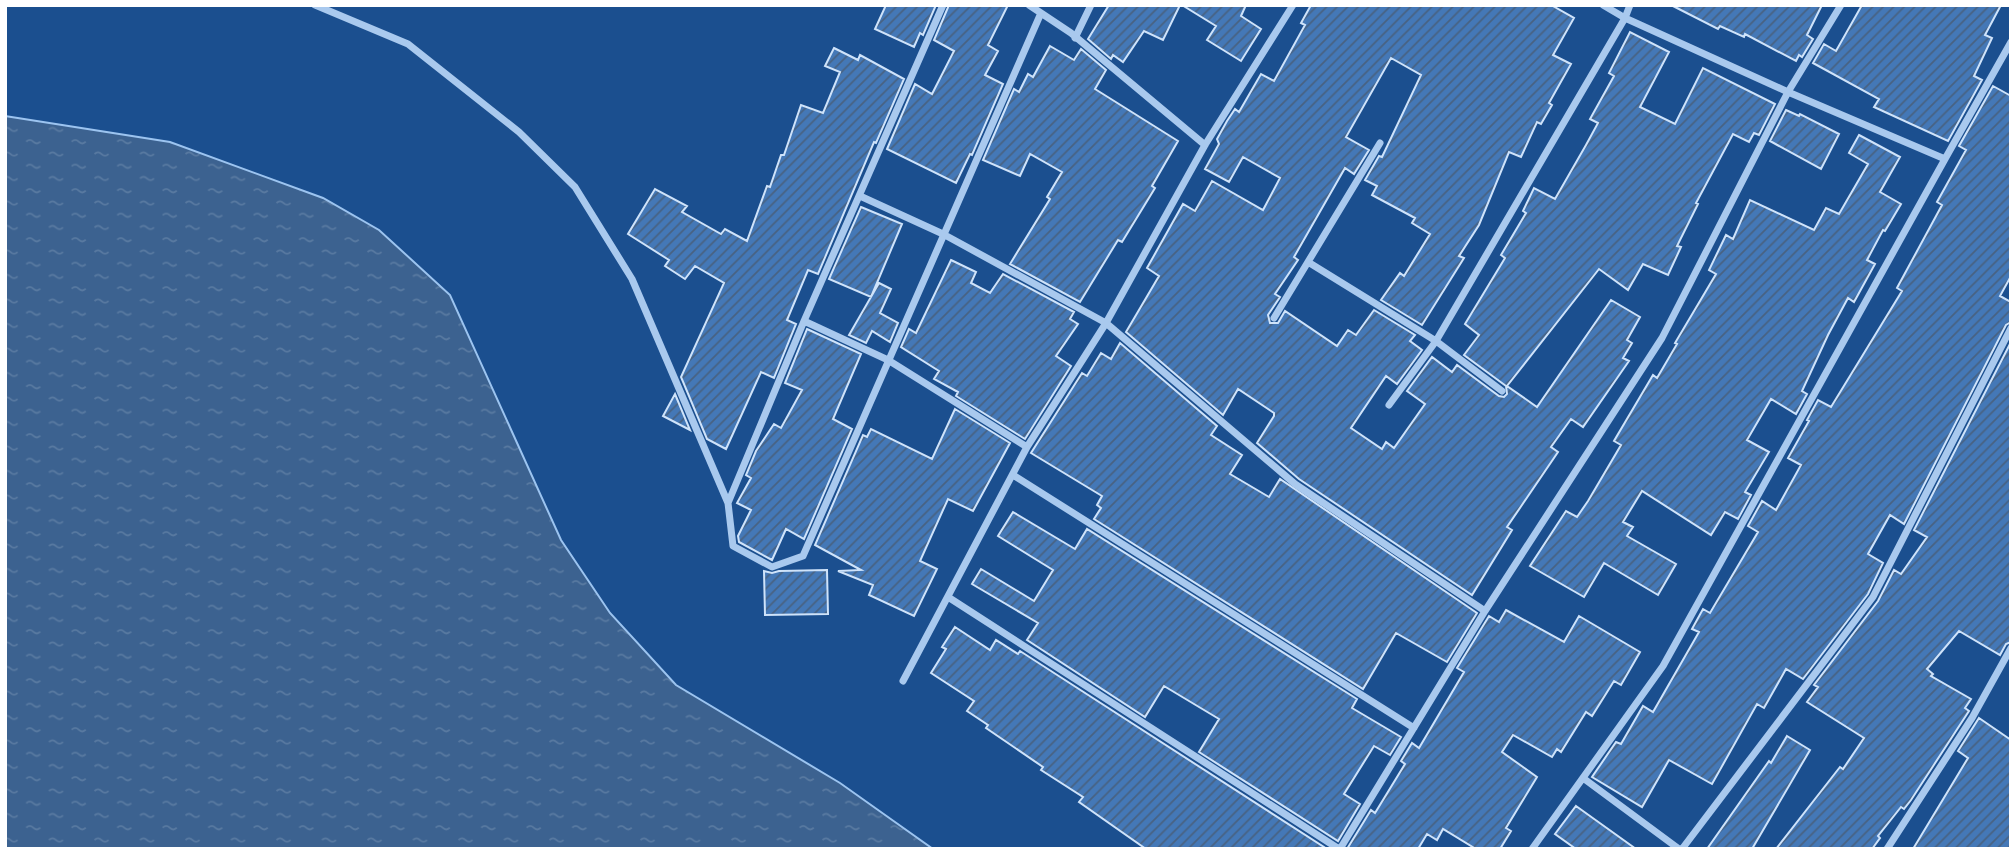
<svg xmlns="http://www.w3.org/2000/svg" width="2016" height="854" font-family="Inter,sans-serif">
  <defs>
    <pattern id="water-ripples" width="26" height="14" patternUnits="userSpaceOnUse" patternTransform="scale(1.75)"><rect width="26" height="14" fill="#3c6290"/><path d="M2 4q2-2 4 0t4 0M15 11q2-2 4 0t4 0" fill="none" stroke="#597aa1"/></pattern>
    <pattern id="building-hatch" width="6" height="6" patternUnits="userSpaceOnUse" patternTransform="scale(1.75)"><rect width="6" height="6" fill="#4478b7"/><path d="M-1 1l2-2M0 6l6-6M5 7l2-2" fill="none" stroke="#486282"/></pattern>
  </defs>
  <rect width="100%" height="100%" fill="#1b4f8f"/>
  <path fill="url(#water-ripples)" stroke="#9cc4f0" stroke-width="2" d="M5 116 170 142 323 198 379 230 450 295 561 540 610 613 676 685 840 783 933 849H5Z"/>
  <path fill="url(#building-hatch)" stroke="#cfe3fa" stroke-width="2" d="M886 5H936L923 35 920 33 914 47 875 29Z
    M949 5H1008L988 45 998 51 985 75 1003 84 972 155 970 154 956 183 887 149 915 84 932 94 954 51 934 40Z
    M1109 5H1180L1163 40 1144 31 1123 62 1113 55 1111 59 1088 39Z
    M1182 5H1246L1241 16 1261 29 1241 61 1207 40 1216 26Z
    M1311 5H1551L1574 18 1553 55 1571 64 1549 103 1552 105 1541 124 1537 122 1521 157 1509 152 1479 225 1459 256 1464 258 1422 325 1381 300 1400 273 1404 276 1430 234 1412 223 1415 218 1372 195 1377 186 1365 180 1379 156 1382 157 1421 75 1391 58 1346 137 1369 150 1354 174 1345 168 1294 257 1298 260 1275 294 1280 297 1268 315 1270 323H1278L1285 311 1337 346 1348 330 1356 335 1374 310 1415 335 1410 341 1422 350 1397 384 1386 376 1351 428 1382 449 1386 442 1394 448 1425 404 1407 391 1432 357 1452 372 1457 365 1499 396 1504 397 1507 394 1506 386 1464 355 1479 335 1465 324 1505 258 1501 255 1526 213 1523 211 1534 188 1555 199 1586 145 1598 123 1590 119 1614 76 1609 73 1630 32 1669 52 1640 107 1675 124 1703 68 1775 104 1759 135 1754 133 1749 142 1733 134 1696 203 1698 204 1677 246 1681 247 1668 275 1643 264 1628 290 1599 269 1507 386 1537 407 1611 300 1640 317 1627 340 1632 343 1623 358 1629 361 1583 427 1571 419 1551 447 1558 452 1507 527 1512 530 1472 595 1299 479 1257 443 1274 416V413L1238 389 1223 415 1126 332 1159 276 1147 268 1183 204 1195 211 1212 181 1263 210 1280 178 1243 157 1229 182 1205 169 1219 144 1217 139 1227 121 1235 109 1239 112 1261 74 1274 81 1305 25 1301 23Z
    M1671 5H1822L1807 35 1813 39 1802 57 1799 55 1796 61 1745 34 1744 37 1720 26 1718 29Z
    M1862 5H2001L1985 35 1992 38 1974 76 1982 80 1948 141 1874 107 1879 99 1813 63 1824 44 1836 51Z
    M1050 46 1074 60 1081 49 1106 70 1095 89 1178 141 1152 186 1155 188 1122 242 1118 240 1080 302 1010 264 1050 199 1047 197 1062 172 1030 154 1020 176 983 160 1014 89 1019 92 1028 74 1033 77Z
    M834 48 858 60 860 55 904 79 876 143 874 142 818 274 808 270 787 320 796 324 774 378 761 372 726 449 707 439 681 377 724 283 695 266 685 279 665 266 669 260 628 234 655 189 687 206 682 212 721 234 725 229 747 241 767 186 770 187 781 155H784L801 105 823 113 840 72 825 66Z
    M1993 86 2011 96V276L2000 296 2011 302V322L2006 325 1904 524 1890 515 1868 554 1883 563 1868 594 1803 679 1786 669 1764 708 1757 704 1712 784 1669 760 1642 807 1592 777 1616 742 1621 744 1643 706 1653 712 1699 632 1692 629 1703 609 1710 613 1758 532 1748 526 1762 501 1776 510 1801 465 1788 458 1809 421 1807 420 1818 400 1831 407 1902 291 1897 288 1942 205 1937 202 1966 150 1959 146Z
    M1786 110 1799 116 1800 114 1839 134 1821 169 1770 141Z
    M1859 135 1900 157 1880 192 1901 204 1885 231 1883 230 1867 260 1875 264 1854 302 1848 298 1828 335 1802 391 1807 394 1796 414 1771 399 1747 440 1769 452 1745 492 1751 495 1738 519 1725 512 1711 535 1642 491 1623 522 1633 527 1627 536 1676 564 1658 595 1604 563 1584 597 1530 566 1566 511 1577 517 1588 501 1621 445 1614 441 1653 375 1657 378 1677 344 1675 343 1716 274 1709 270 1726 235 1733 239 1750 200 1814 230 1826 208 1839 214 1868 164 1849 153Z
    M861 207 902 224 871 297 829 279Z
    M951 260 976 272 971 283 990 293 1003 274 1074 312 1070 319 1078 324 1056 356 1071 366 1025 439 956 396 958 392 934 379 939 371 901 347 909 329 916 333Z
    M879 283 891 289 880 313 898 323 890 342 872 331 866 343 849 335Z
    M807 329 861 354 833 419 852 429 804 539 786 529 772 560 739 542 738 536 751 510 737 503 751 478 746 475 756 451 774 424 781 428 802 390 785 383Z
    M2011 342V642L2006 644 2000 655 1959 631 1927 669 1933 674 1931 676 1971 699 1965 708 1969 711 1911 800 1904 809 1901 807 1878 836 1880 838 1872 849H1776L1840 767 1843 769 1864 738 1807 702 1818 687 1814 685 1878 601 1894 570 1901 574 1927 537 1914 530Z
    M1120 343 1217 426 1211 435 1242 455 1230 474 1269 497 1280 479 1477 613 1447 662 1396 633 1363 689 1094 519 1101 508 1097 505 1102 496 1031 453 1082 373 1087 376 1101 353 1111 359Z
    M675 394 690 430 663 416Z
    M955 409 1010 443 973 511 948 499 920 561 937 569 914 616 869 595 873 585 838 571 861 570 815 545 863 435 867 437 871 429 932 459Z
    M1013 512 1075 549 1087 529 1357 699 1352 708 1401 737 1390 755 1374 746 1344 794 1360 804 1338 841 1199 752 1219 719 1164 686 1145 717 1027 640 1038 623 972 584 981 569 1034 601 1053 570 998 536Z
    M827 570 828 614 765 615 764 571 772 573 779 571Z
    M1506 610 1564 642 1579 616 1640 652 1621 685 1614 681 1592 716 1586 712 1561 752 1557 749 1552 757 1513 735 1502 752 1537 777 1506 828 1511 831 1500 849H1476L1443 829 1437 840 1427 834 1418 849H1347L1371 810 1375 813 1405 764 1401 761 1412 743 1419 748 1464 672 1457 668 1489 616 1499 622Z
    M955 627 990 650 996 640 1018 654 1020 651 1327 849H1146L1079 802 1083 797 1041 770 1043 767 986 728 988 725 967 711 974 701 931 673 946 649 942 647Z
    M1979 718 2011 740V849H1913L1968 758 1958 751Z
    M1787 736 1810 750 1752 849H1707L1769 761 1771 763Z
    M1576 806 1636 849H1576L1555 834Z"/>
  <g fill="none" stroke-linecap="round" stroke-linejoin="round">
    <path stroke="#a9c9ee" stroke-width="7" d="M315 5 408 44 519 132 575 187 632 279 728 503 733 546 772 567 803 556 1041 13
      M1029 5 1071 33 1205 145
      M1630 5 1625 18 1788 92 1945 159 2011 42
      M1075 38 1091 5
      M860 196 943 234 1106 323 1295 484 1485 611
      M1308 262 1436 341 1502 391
      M1274 318 1380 143
      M804 321 888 360 1027 447
      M1389 405 1436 341 1625 18 1603 5
      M1013 475 1414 728
      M728 503 804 321 943 5
      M948 597 1339 849
      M903 681 1027 447 1106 323 1205 145 1293 5
      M1583 778 1679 849
      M1340 849 1485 611 1662 338 1788 92 1841 5
      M1532 849 1663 666 1945 159
      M1682 849 1873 597 2011 328
      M1887 849 1972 718 2011 648"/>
  </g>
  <rect width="2016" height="854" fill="none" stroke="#ffffff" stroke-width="14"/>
</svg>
